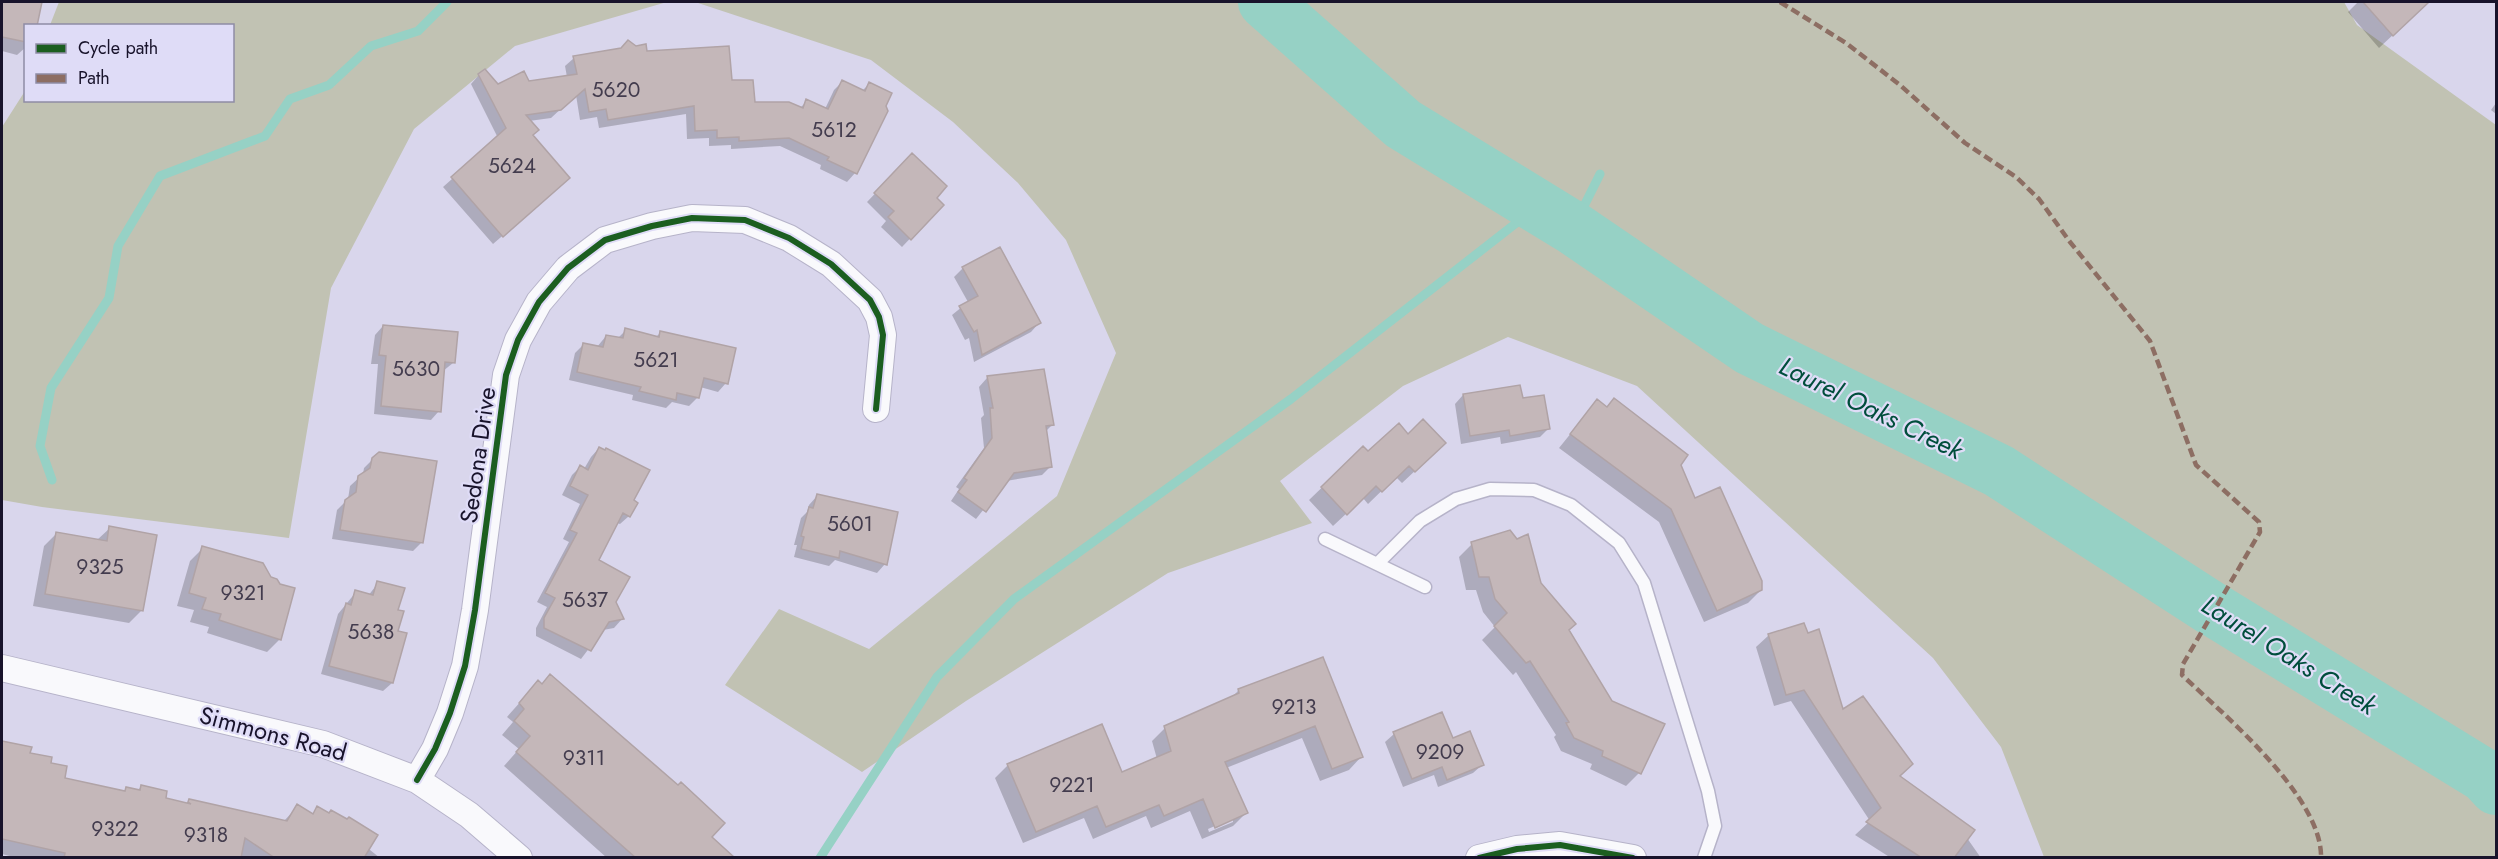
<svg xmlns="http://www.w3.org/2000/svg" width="2498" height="859" font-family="Jost,sans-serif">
  <rect width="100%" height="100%" fill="#d9d6ec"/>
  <path fill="#c1c2b3" d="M59 2H667L515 46 414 129 331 288 289 538 42 507 2 500V127L25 91 26 100H232V26L50 25Z
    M695 2H2344L2357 25 2496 125V857H2044L2001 747 1933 658 1637 386 1508 337 1403 386 1280 481 1312 523 1168 573 966 701 862 772 725 685 779 609 869 649 1057 496 1116 353 1066 240 1018 183 953 122 871 60Z"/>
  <path fill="#0003" fill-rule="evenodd" d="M2 2H41L36 26H26V47L17 55 2 51Z
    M2358 2H2428L2379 48 2348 12Z
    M646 52 730 82 753 103 800 108 807 101 825 109 834 90 842 82 862 91 869 84 855 173 847 182 820 169 821 165 780 146 731 149V145L709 146V138L687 139 686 114 599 128 597 117 580 120 576 95 551 118 529 121 531 135 560 186 493 244 443 187 498 138 471 84 479 75 498 86 567 77 565 66 574 58Z
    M2496 103V114L2491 110Z
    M912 155 935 198 942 205 902 247 881 227 886 221 867 202Z
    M963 268 1039 323 1031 332 974 362 969 338 965 340 952 315 968 302 954 277Z
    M383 326 453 363 443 371 439 411 431 420 374 414 378 364H371L375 335Z
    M626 330 656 337 661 332 726 383 718 392 700 387 698 397 689 406 672 402 666 408 632 400 633 395 569 380 575 353 584 344 597 347 606 336 617 339Z
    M1043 371 1052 425 1046 431 1051 466 1042 475 1006 481 976 519 951 501 959 489 956 487 984 448 981 418 984 415 979 387 987 378Z
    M1463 395 1522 400 1548 429 1540 437 1501 444 1500 437 1461 444 1455 404Z
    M1614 400 1679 465 1695 500 1761 590 1748 603 1704 622 1659 522 1559 448 1597 401 1606 408Z
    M599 448 632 500 629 516 620 524 617 523 597 561 622 619 614 628 603 630 581 659 536 636V628L547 607 537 602 569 542 563 539 580 504 562 495 572 475 580 467 584 469 591 457Z
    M1363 448 1368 453 1431 456 1402 483 1396 477 1368 504 1363 498 1333 526 1309 500Z
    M373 459 422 542 413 551 332 539 337 510 348 499 350 486 363 474 364 468Z
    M817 496 885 564 877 573 835 560 829 566 794 557 797 545H794L801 518 807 512 809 505Z
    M110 528 142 610 129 623 33 606 44 546 57 533 97 540Z
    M1472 544 1540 584 1568 630 1639 773 1626 786 1590 769 1592 764 1561 751 1554 737 1556 735 1516 672 1513 675 1482 640 1495 627 1483 612 1476 590H1466L1459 557Z
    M203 548 280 639 267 652 207 633 209 627 190 622 194 610 177 606 190 561Z
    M378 583 397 611 392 683 383 691 321 674 338 614 356 592 368 596Z
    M1769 635 1842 712 1898 777 1967 838 1981 858H1891L1855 835 1870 821 1791 701 1774 706 1756 647Z
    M1322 659 1361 757 1349 770 1320 781 1302 738 1226 768 1246 813 1233 826 1202 839 1190 811 1151 828 1146 816 1093 839 1084 818 1023 843 995 778 1008 765 1122 774 1157 759 1152 741 1165 728 1231 698 1239 690ZM1233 818V822L1209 832 1208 829Z
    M538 682 710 837 728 858H607L504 766 519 749 502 735 513 722 507 717Z
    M1394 734 1452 740 1482 765 1473 773 1438 787 1434 775 1403 787 1385 742Z
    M3 742 49 764 63 779 124 792 127 789 137 791 141 787 164 799 186 804 190 801 283 822 298 806 311 815 318 808 380 858H243L239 855V858H17L2 854Z"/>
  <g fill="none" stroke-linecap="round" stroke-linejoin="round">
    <path stroke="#96d1c5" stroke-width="9" d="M1573 228 1600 174
      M52 480 40 446 51 388 109 298 118 246 160 176 265 136 290 99 329 85 371 46 418 31 447 2
      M820 858 937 677 1014 599 1291 399 1538 206"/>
    <path stroke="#96d1c5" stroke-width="54" d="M1265 2 1403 124 1573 228 1749 348 1999 471 2211 608 2485 776 2496 788"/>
  </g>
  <path fill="#c4b7b9" stroke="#b0a3a6" stroke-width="1.5" d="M2 2H42L37 26H26V42L2 37Z
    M2363 2H2429L2393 36Z
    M628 40 636 46 646 44 647 51 729 46 732 80H753L755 102H789L803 108 806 99 828 109 842 80 865 91 869 82 892 93 886 106 888 111 857 174 827 160 829 157 789 138 739 141V137L717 138V130L695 131 694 106 608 120 606 109 589 112 585 89 561 110 526 115 539 130 533 135 570 178 503 237 451 177 506 128 478 74 485 69 498 84 524 71 529 81 577 74 573 56 621 48Z
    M912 153 947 186 937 198 944 205 911 240 888 217 894 211 874 193Z
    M1000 247 1041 323 982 355 977 330 974 332 959 306 978 296 962 267Z
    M383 325 458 332 455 363 445 362 441 412 381 406 386 356 379 355Z
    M625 328 659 337 660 331 736 348 728 384 704 378 699 398 677 393 676 400 639 391 641 387 577 372 583 343 603 347 606 335 623 338Z
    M1044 369 1054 425 1046 426 1052 467 1014 473 986 512 958 492 967 480 964 478 992 438 990 408H993L987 376Z
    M1520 385 1523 398 1544 395 1550 429 1510 436 1509 430 1470 436 1463 394Z
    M1614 398 1688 455 1681 465 1695 498 1720 487 1762 581V590L1717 611 1671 509 1570 434 1597 399 1607 407Z
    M1423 419 1446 443 1415 472 1409 466 1382 492 1376 486 1347 515 1321 487 1363 446 1368 451 1399 423 1408 434Z
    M599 447 605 450 606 448 650 470 634 500 638 503 630 517 623 513 599 560 630 577 616 602 624 619 609 622 591 651 544 628V618L555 598 545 593 577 533 570 530 588 495 570 486 580 465 588 470Z
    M379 452 437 461 423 543 340 530 345 500 356 492 358 476 370 468 372 458Z
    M817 494 898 512 887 565 840 551 839 558 801 549 804 537 801 536 809 507 813 508Z
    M109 526 157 535 143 611 45 594 56 532 107 541Z
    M1510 530 1517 539 1528 534 1541 583 1576 624 1569 630 1612 701 1665 724 1641 774 1602 756 1603 751 1574 738 1566 723 1569 722 1530 661 1526 663 1494 626 1507 613 1495 599 1489 577H1479L1471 542Z
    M202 546 263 563 271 577 277 579 280 584 295 588 281 640 219 620 221 614 202 609 206 598 189 593Z
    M377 581 405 588 398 610 404 611 398 631 407 633 393 683 329 666 346 603 351 605 355 590 373 595Z
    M1804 623 1808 633 1819 629 1843 709 1863 696 1913 764 1900 776 1975 830 1954 858H1922L1866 822 1881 808 1804 690 1786 695 1768 634Z
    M1323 657 1363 757 1332 769 1315 726 1225 762 1248 813 1215 828 1203 799 1164 816 1159 805 1106 827 1097 806 1036 832 1007 764 1102 724 1122 772 1171 751 1164 726 1239 693 1238 689Z
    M550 674 678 785 681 782 725 823 712 837 735 858H636L516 752 530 736 514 721 524 709 519 703 538 680 542 684Z
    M1442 712 1453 738 1470 731 1484 765 1447 780 1442 767 1412 779 1393 732Z
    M2 741 32 747 30 753 52 757 51 763 67 766 65 778 125 791 126 787 140 790 141 785 167 791 166 798 191 804 188 802 189 799 287 821 297 804 313 814 317 806 329 813 331 810 347 819 349 817 378 835 364 858H275L245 838 241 858H64L65 853 2 839Z"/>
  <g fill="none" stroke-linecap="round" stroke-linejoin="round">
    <g stroke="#b6b3c9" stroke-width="15">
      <path id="lane" d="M1325 539 1425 587
        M1377 564 1420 521 1456 499 1490 489 1534 490 1571 505 1619 543 1644 583 1708 791 1715 826 1704 858"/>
    </g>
    <g stroke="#b6b3c9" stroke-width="28">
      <path id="street" d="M2 668 323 744 417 780 469 815 519 858
        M417 780 435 749 450 713 465 666 475 610 506 375 518 340 539 302 568 268 605 240 652 226 692 218 745 220 789 238 831 264 870 300 879 317 883 335 876 409
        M1479 858 1517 849 1560 845 1633 858"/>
    </g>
    <use href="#lane" stroke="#f9f9fc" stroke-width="12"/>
    <use href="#street" stroke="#f9f9fc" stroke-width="26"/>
    <path stroke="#8d6e63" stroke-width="4.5" stroke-dasharray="9 4.5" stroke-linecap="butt" d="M1780 2 1846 43 1900 85 1965 143 2016 177 2039 199 2070 242 2150 341 2196 465 2259 522 2260 532 2183 664 2182 675C2223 714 2323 797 2321 858"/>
    <g stroke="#dfdcf7" stroke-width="10">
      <path id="cycleway" d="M417 780 435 749 450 713 465 666 475 610 506 375 518 340 539 302 568 268 605 240 652 226 692 218 745 220 789 238 831 264 870 300 879 317 883 335 876 409
        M1479 858 1517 849 1560 845 1633 858"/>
    </g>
    <use href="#cycleway" stroke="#1b5e20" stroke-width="6"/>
  </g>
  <g text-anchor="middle" stroke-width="4.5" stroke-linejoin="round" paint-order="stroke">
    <g font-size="21" fill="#433c4e">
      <text x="616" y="97">5620</text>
      <text x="834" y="137">5612</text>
      <text x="512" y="173">5624</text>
      <text x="656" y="367">5621</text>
      <text x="416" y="376">5630</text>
      <text x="850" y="531">5601</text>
      <text x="100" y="574">9325</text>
      <text x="243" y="600">9321</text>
      <text x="585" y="607">5637</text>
      <text x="371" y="639">5638</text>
      <text x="1294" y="714">9213</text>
      <text x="1440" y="759">9209</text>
      <text x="584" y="765">9311</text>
      <text x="1072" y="792">9221</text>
      <text x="115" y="836">9322</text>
      <text x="206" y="842">9318</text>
    </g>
    <g font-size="24" fill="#18132b" stroke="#dfdcf7">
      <text transform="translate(478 455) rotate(-82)" y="8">Sedona Drive</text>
      <text transform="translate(273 734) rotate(15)" y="8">Simmons Road</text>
    </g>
    <g font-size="26" font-style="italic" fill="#004e3c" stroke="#dfdcf7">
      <text transform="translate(1871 408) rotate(26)" y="9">Laurel Oaks Creek</text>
      <text transform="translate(2289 655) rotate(32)" y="9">Laurel Oaks Creek</text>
    </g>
  </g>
  <rect width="2498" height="859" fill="none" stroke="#18132b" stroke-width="6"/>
  <rect x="24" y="24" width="210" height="78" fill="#dfdcf7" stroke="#8f8ca5" stroke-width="1.5"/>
  <rect x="36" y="44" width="30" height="9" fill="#1b5e20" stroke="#8f8ca5" stroke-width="1.5"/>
  <text x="78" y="54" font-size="18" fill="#18132b">Cycle path</text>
  <rect x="36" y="74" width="30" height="9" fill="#8d6e63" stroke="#8f8ca5" stroke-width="1.5"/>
  <text x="78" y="84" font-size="18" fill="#18132b">Path</text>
</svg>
